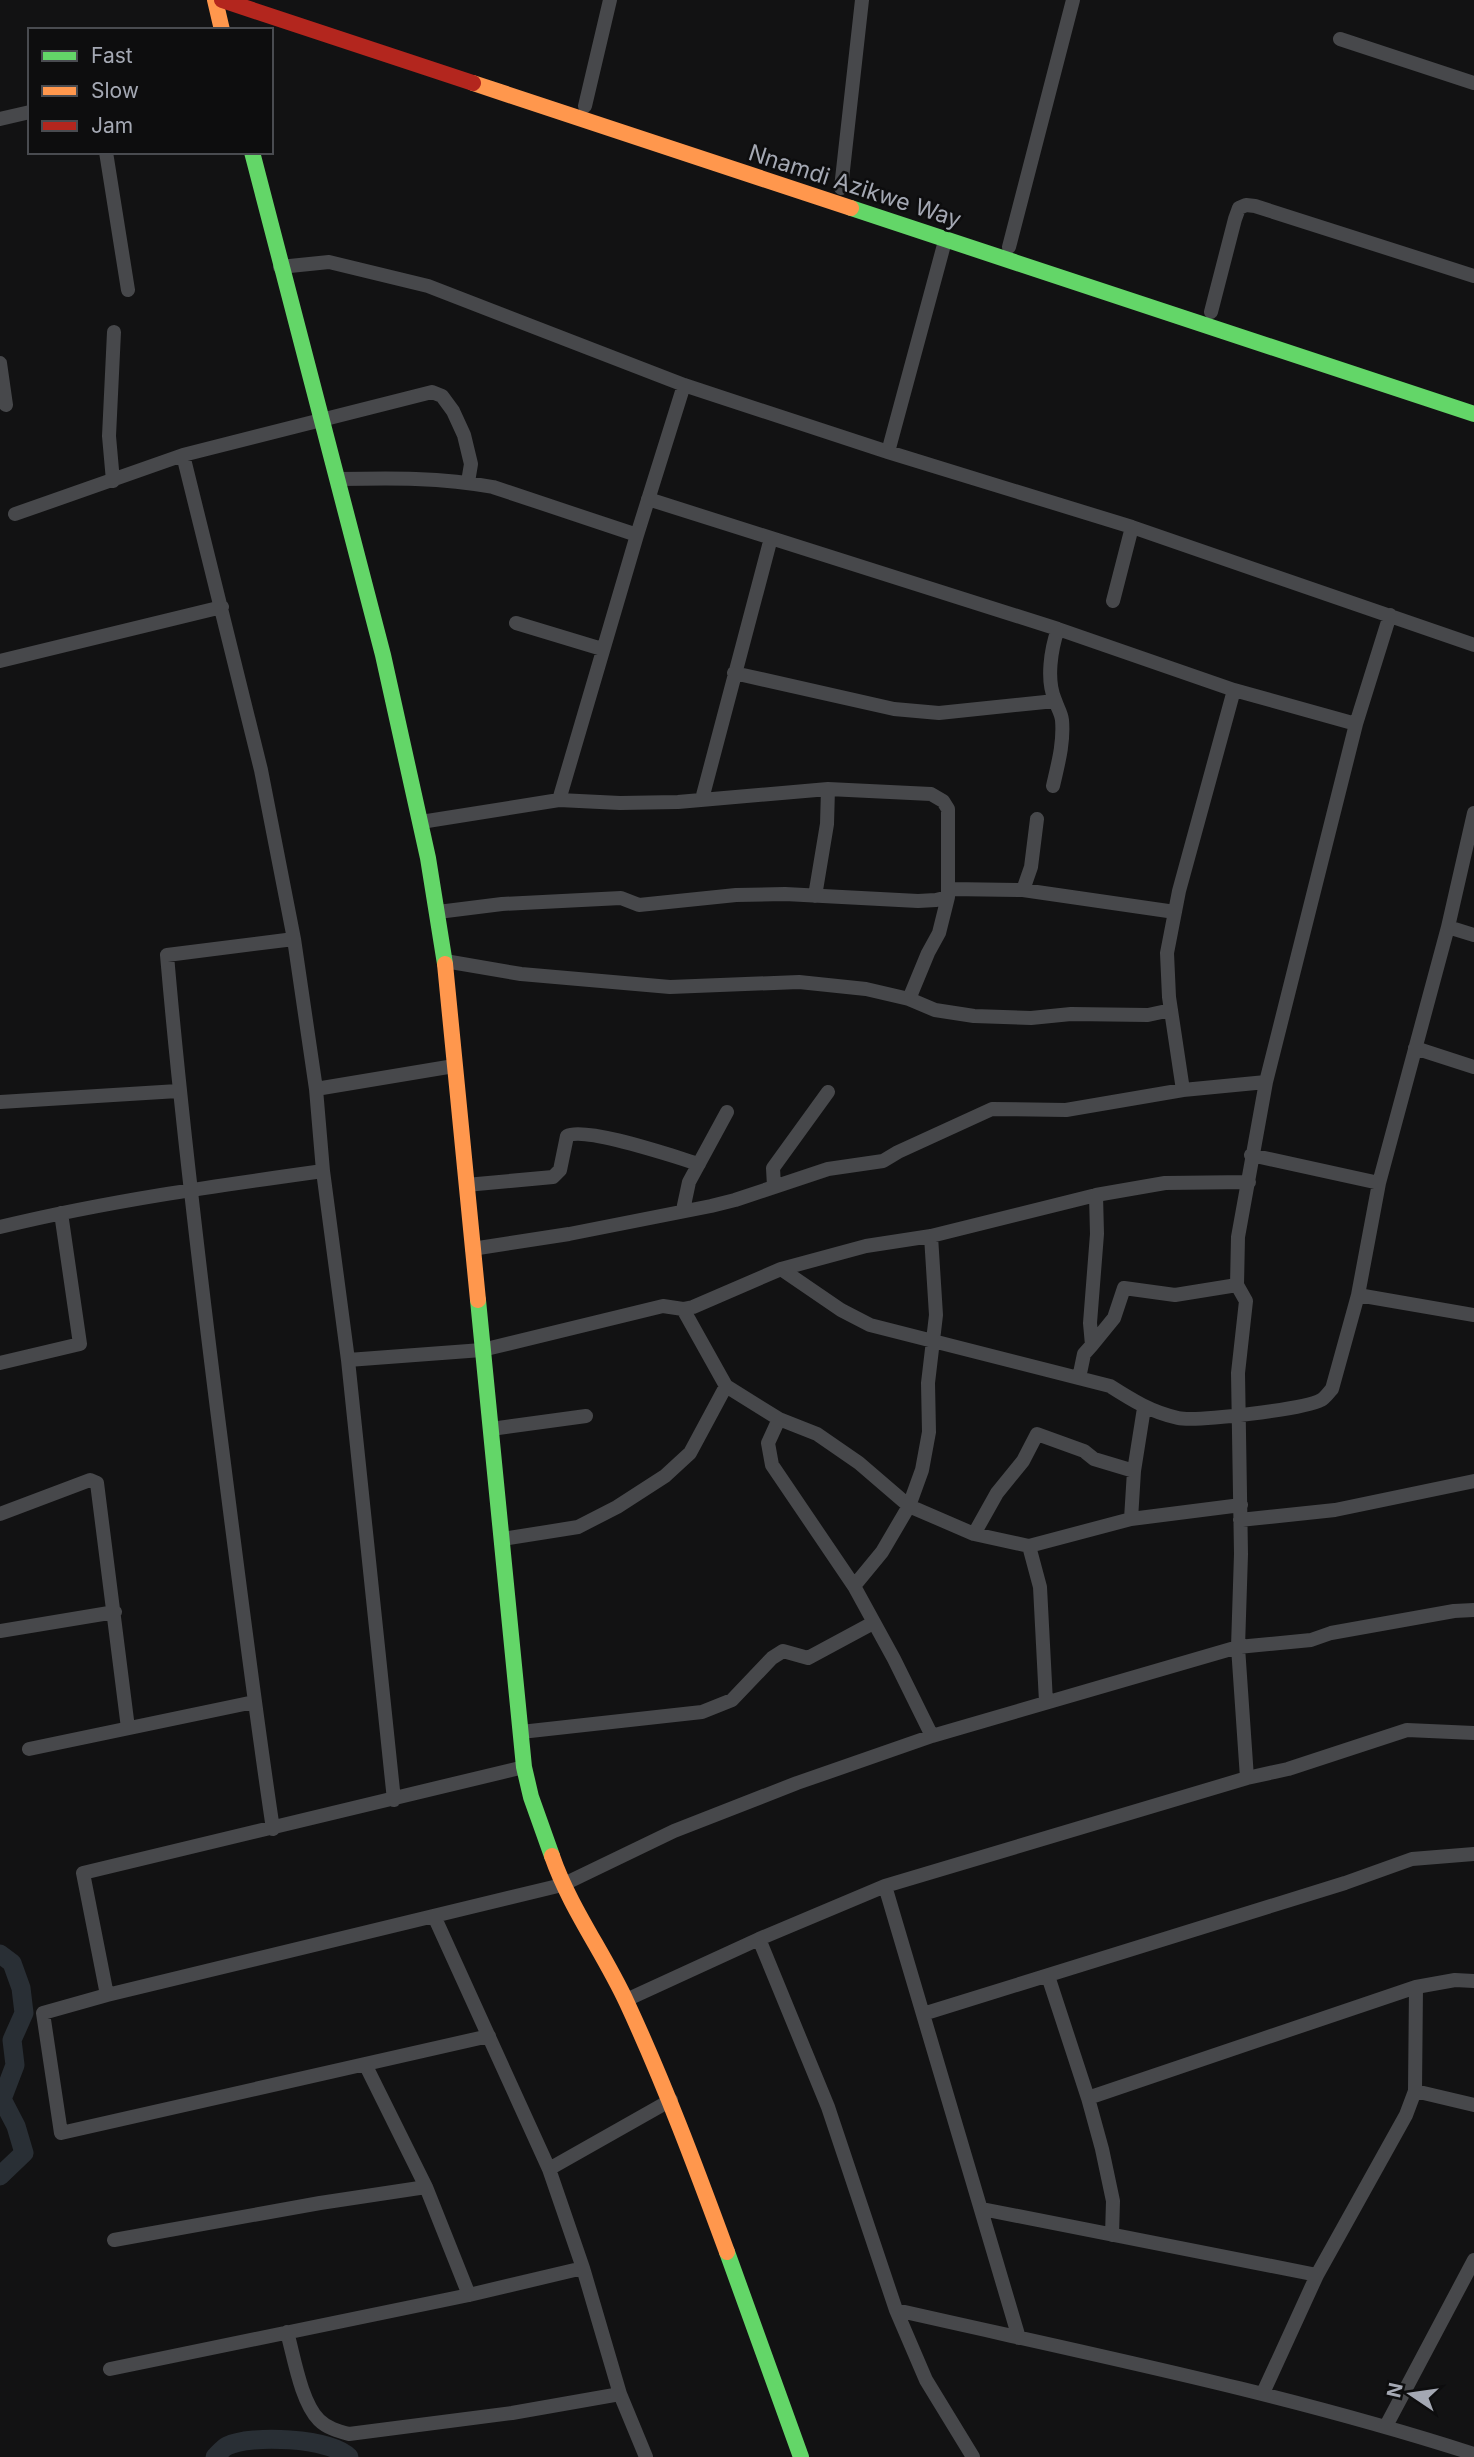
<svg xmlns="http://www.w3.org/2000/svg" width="1474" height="2457" font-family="Inter,sans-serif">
  <rect width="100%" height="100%" fill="#121213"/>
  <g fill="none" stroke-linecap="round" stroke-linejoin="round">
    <path stroke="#292f35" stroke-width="19" d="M0 1954 12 1963 21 1988 24 2013 12 2040 15 2065 2 2099 16 2126 24 2153 0 2176
      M215 2457C218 2454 223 2448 227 2446 251 2434 330 2438 349 2457"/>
    <path stroke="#47484b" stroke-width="14" d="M1340 39 1474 83
      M585 106 610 0
      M0 119 30 112
      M106 152 128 290
      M841 188 862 0
      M1009 247 1073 0
      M280 267 329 262 428 286 684 385 888 452 1132 527 1474 645
      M1211 312 1235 219 1239 208 1246 205 1255 206 1474 276
      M0 363 6 405
      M888 452 945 241
      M183 455 261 770 294 939 316 1089 323 1171 348 1360 394 1800
      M337 479C390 478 441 477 493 487L637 535
      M113 481 109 436 114 332
      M648 499 1058 629 1234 690 1356 724
      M15 514 183 455 432 392 442 396 453 411 464 435 471 464 468 482
      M1113 601 1132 527
      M516 623 602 649
      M0 661 222 607
      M734 673 894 709 939 713 1055 701
      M1053 786C1058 764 1064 743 1062 720 1061 712 1057 707 1055 700 1046 680 1051 649 1058 629
      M702 799 771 538
      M559 800 637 535 684 385
      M421 822 559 800 620 803 678 802 828 789 931 794 943 801 948 809V897L939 933 928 953 909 999
      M949 889 1023 890 1175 912
      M1023 890 1031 867 1037 819
      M815 896 827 824 828 789
      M438 912 502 904 621 898 639 905 736 895 785 894 918 901 936 900 948 897
      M1448 927 1474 935
      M445 961 521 974 670 987 799 982 866 989 909 999 935 1010 974 1016 1031 1018 1071 1014 1148 1015 1171 1010
      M1415 1048 1474 1067
      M316 1089 454 1066
      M1183 1090 1169 997 1167 953 1179 891 1234 690
      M0 1102 178 1091
      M1251 1155 1379 1183
      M466 1185 553 1177 560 1170 567 1136C585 1126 675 1157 699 1164
      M774 1186 773 1168 828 1092
      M683 1210 689 1182 727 1112
      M0 1227C107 1201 215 1186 323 1171
      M472 1249 569 1234 711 1206 735 1200 828 1169 883 1161 898 1152 992 1109 1066 1110 1183 1090 1266 1082
      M781 1269 841 1310 870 1325 1110 1386C1132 1400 1151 1412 1178 1418 1196 1422 1305 1409 1321 1400 1325 1398 1329 1392 1332 1389L1358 1295 1379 1183 1448 927 1474 813
      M1358 1295 1474 1315
      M683 1309 726 1386 779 1419 817 1434 859 1463 909 1506 974 1534 1029 1546 1131 1519 1241 1505
      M1092 1345 1114 1318 1124 1288 1175 1295 1237 1285
      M348 1360 482 1350 663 1306 683 1309 693 1307 781 1269 866 1246 931 1236 1096 1195 1165 1183 1249 1182
      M0 1363 80 1344 61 1213
      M1079 1378 1084 1354 1092 1345 1090 1323 1097 1234 1096 1195
      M779 1419 768 1443 772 1465 854 1586 894 1659 932 1736
      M491 1429 586 1416
      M0 1514 90 1480 97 1483 128 1728
      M1131 1519 1134 1471 1144 1408
      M1240 1520 1335 1510 1474 1481
      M974 1534 997 1493 1023 1461 1037 1434 1084 1451 1094 1459 1134 1471
      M503 1539 578 1527 617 1507 665 1476 690 1453 726 1386
      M1029 1546 1040 1587 1046 1702
      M854 1586 882 1552 909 1506 922 1470 929 1432 928 1383 936 1315 931 1236
      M0 1631 115 1612
      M521 1732 702 1712 732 1700 772 1658 783 1651 808 1658 873 1623
      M29 1749 254 1702
      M1247 1778 1238 1647 1241 1554 1238 1373 1246 1301 1237 1285 1238 1237 1266 1082 1356 724 1390 615
      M273 1829C252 1689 235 1549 217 1409 198 1257 180 1107 167 955L294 939
      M885 1886 1019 2338
      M434 1916 549 2169 583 2268 620 2394 646 2457
      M759 1939 828 2107 896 2310 926 2380 973 2457
      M1048 1976 1088 2098 1102 2149 1113 2201 1112 2235
      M107 1995 83 1873 524 1767
      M626 2000 759 1939 885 1886 1247 1778 1288 1769 1407 1730 1474 1733
      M923 2014 1345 1883 1412 1859 1474 1854
      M489 2036 61 2133 43 2013 107 1995 562 1885 674 1831 797 1783 932 1736 1238 1647 1311 1640 1331 1633 1454 1611 1474 1610
      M365 2064 426 2187 469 2295
      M1415 2091 1474 2105
      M1088 2098 1416 1987 1455 1980 1474 1981
      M549 2169 671 2100
      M982 2209 1317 2275
      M114 2240 320 2203 426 2187
      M896 2310C1090 2354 1285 2393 1474 2454
      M287 2332C294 2357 301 2402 319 2420 327 2428 338 2431 349 2434L512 2413 620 2394
      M110 2369 469 2295 583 2268
      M1263 2393 1317 2275 1406 2115 1415 2091 1416 1987
      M1386 2426 1474 2260"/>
    <path stroke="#63d668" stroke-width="16" d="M252 152 383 655 428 858 445 964
      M851 208 1474 414
      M478 1300 524 1767 531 1797 552 1856
      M727 2252 801 2457"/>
    <path stroke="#ff974d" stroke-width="16" d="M215 0 222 30
      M473 83 851 208
      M445 964 478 1300
      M552 1856C570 1908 604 1953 627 2003 665 2085 696 2168 727 2252"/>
    <path stroke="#b3261e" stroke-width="16" d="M222 0 473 83"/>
  </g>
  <g text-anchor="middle" stroke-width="5" stroke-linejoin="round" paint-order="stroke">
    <g font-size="23" fill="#a4a8b3" stroke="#0d0d0e">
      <text transform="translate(855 186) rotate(18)" y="8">Nnamdi Azikwe Way</text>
    </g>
  </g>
  <rect x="28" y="28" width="245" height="126" fill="#0d0d0e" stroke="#494b50" stroke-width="2"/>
  <rect x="42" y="51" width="35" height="10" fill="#63d668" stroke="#494b50" stroke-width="2"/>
  <text x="91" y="63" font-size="21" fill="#a4a8b3">Fast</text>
  <rect x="42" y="86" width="35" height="10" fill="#ff974d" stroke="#494b50" stroke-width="2"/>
  <text x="91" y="98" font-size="21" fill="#a4a8b3">Slow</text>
  <rect x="42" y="121" width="35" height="10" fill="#b3261e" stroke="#494b50" stroke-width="2"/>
  <text x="91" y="133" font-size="21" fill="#a4a8b3">Jam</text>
  <g transform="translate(1411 2394) rotate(283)" stroke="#0d0d0e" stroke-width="5" paint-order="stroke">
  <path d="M0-5L12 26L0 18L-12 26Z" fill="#a4a8b3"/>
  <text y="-10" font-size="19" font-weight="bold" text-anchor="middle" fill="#a4a8b3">N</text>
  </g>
</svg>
